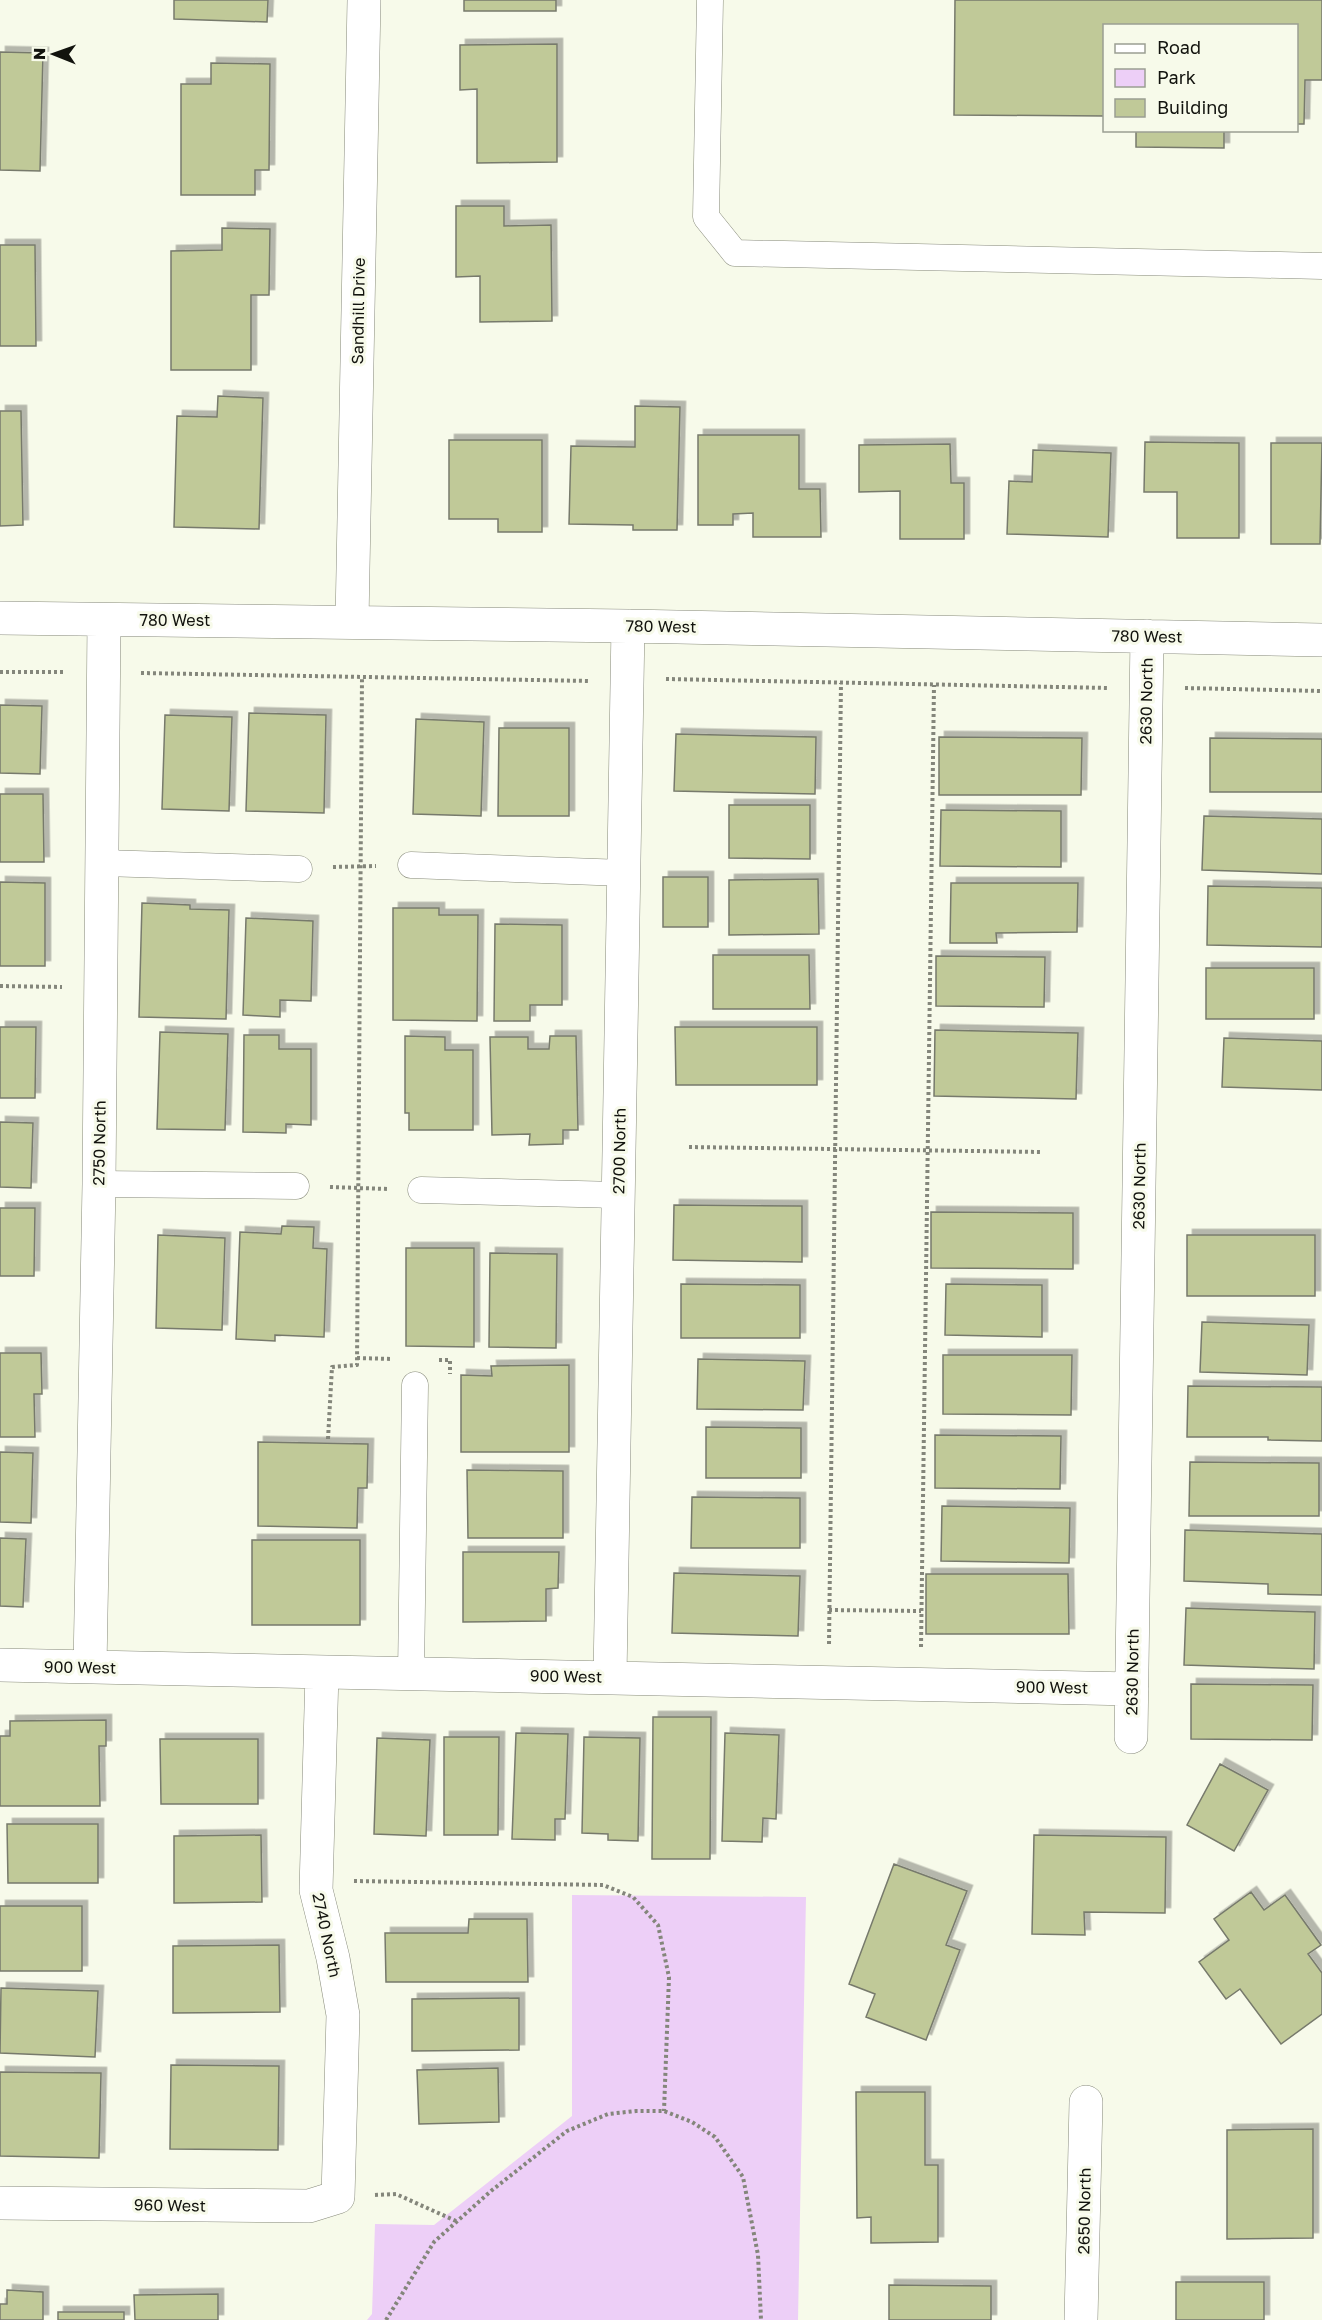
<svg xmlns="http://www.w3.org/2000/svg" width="1322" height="2320" font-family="'Golos Text',sans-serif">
  <defs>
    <filter id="shadow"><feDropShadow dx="5.5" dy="-5.5" stdDeviation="0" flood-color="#0004"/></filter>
  </defs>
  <rect width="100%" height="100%" fill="#f7faea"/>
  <path fill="#edcff7" d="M572 1895 806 1897 798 2320H367L372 2314 375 2224 434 2225 572 2116Z"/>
  <path fill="#c0c998" stroke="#777a6c" stroke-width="1.5" filter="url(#shadow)" d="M174 0H268L267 22 174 19Z
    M464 0H556V11H464Z
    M955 0H1322V80H1305L1304 124H1296V26H1104V116L954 115Z
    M557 44V162L477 163V89L460 90V45Z
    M0 52 43 53 40 171 0 170Z
    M211 63 270 64 269 170H255V195H181V84H211Z
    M1136 130H1224V148L1136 147Z
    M456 206H504V226L551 225 552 321 480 322V276L456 277Z
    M222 228 270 229 269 295H251V370H171V251L222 250Z
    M0 245H35L36 346H0Z
    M218 396 263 398 259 529 174 527 177 416 217 417Z
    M635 406 680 407 677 530H633V525L569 524 571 446 635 447Z
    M0 411H21L23 525 0 526Z
    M698 435H799V489H820L821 537H753V513L733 514V525H698Z
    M449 440H542V532H498V519H449Z
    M1145 442 1239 443V538H1177V492H1144Z
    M1271 443H1322L1320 544H1271Z
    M950 444 951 483H964V539H900V491L859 492V445Z
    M1033 450 1111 453 1108 537 1007 534 1009 481 1032 482Z
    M0 705 42 706 40 774 0 773Z
    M249 713 326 715 324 813 246 811Z
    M165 715 232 717 229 811 162 809Z
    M416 719 484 722 481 816 413 814Z
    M499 728H569V816H498Z
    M676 734 816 737 815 794 674 791Z
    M939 737 1082 738 1081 795H939Z
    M1210 738 1322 739V792H1210Z
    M0 794H43L44 862H0Z
    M729 805H810V859L729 858Z
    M941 810 1061 811V867L940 866Z
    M1204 816 1322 819V874L1202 870Z
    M663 877H708V927H663Z
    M818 879 819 934 729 935V880Z
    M0 882 45 883V966H0Z
    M951 883H1078L1077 932 996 933 997 943H950Z
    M1208 886 1322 888V947L1207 945Z
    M142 903 190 905V909L229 910 226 1019 139 1017Z
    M393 908H439V915H478L477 1021 393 1020Z
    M246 918 313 921 311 1001 280 1000V1017L243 1015Z
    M495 924 562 925V1005H530V1021H494Z
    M713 955H809L810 1009H713Z
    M936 956 1045 957 1044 1007 936 1006Z
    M1206 968H1314V1019H1206Z
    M0 1027H36L35 1098H0Z
    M675 1027H817V1085H676Z
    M935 1030 1078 1033 1076 1099 934 1096Z
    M160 1032 228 1034 225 1130 157 1129Z
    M244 1035H279V1049H311V1125L286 1124V1133L243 1132Z
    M405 1036 445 1037V1050H473V1130H409V1113H405Z
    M550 1036H576L578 1130H563V1144L529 1145 530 1134 492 1135 490 1037H528V1049H549Z
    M1224 1038 1322 1041V1090L1222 1087Z
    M0 1122 33 1123 31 1188 0 1187Z
    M674 1205 802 1206V1262L673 1260Z
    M0 1208H35L34 1276H0Z
    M931 1212 1073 1213V1269L931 1268Z
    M282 1226 314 1227 313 1248 327 1249 324 1337 275 1335V1341L236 1339 240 1232 281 1234Z
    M158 1235 225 1238 222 1330 156 1328Z
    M1187 1235H1315V1296H1187Z
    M406 1248H474V1347L406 1346Z
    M490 1253 557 1254 556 1348 489 1347Z
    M681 1284 800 1285V1338H681Z
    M946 1284 1042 1285V1337L945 1335Z
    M1202 1322 1309 1325 1307 1375 1200 1372Z
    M0 1353H41L42 1394H34L35 1437H0Z
    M943 1355H1072L1071 1415 943 1414Z
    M698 1359 805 1361 803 1410 697 1409Z
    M569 1365V1452H461V1375L492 1376 491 1366Z
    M1188 1386 1322 1387V1441L1268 1440V1437H1187Z
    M706 1427 801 1428V1478H706Z
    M935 1435 1061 1436 1060 1489 935 1488Z
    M258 1442 368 1444 367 1488H358L357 1528 258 1526Z
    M0 1452 33 1453 31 1523 0 1522Z
    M1190 1462 1319 1463V1516H1189Z
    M467 1470 563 1471V1538H468Z
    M692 1497 800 1498V1548H691Z
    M942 1506 1070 1508 1069 1563 941 1561Z
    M1185 1530 1322 1534V1595L1268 1594V1584L1184 1581Z
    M0 1538 26 1539 23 1607 0 1606Z
    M252 1540H360V1625H252Z
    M463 1552H559L558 1588 546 1589V1621L463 1622Z
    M674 1573 800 1576 798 1636 672 1633Z
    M926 1574H1068L1069 1634H926Z
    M1186 1608 1315 1612 1314 1669 1184 1665Z
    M1191 1684 1313 1685 1312 1740 1191 1739Z
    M653 1717H711L710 1859H652Z
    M106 1720V1746H99L100 1806H0V1736H10V1721Z
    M516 1733 568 1734 565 1819H555V1840L512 1839Z
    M725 1733 779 1735 776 1819 763 1818 762 1842 722 1841Z
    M444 1737H499L498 1835H444Z
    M584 1737 640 1738 638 1841 608 1840V1834L582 1833Z
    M377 1738 430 1740 426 1836 374 1834Z
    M160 1739H258V1804H161Z
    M1220 1764 1268 1790 1234 1851 1187 1825Z
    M7 1824H98V1883H8Z
    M261 1835 262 1902 174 1903V1836Z
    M1034 1835 1166 1837 1165 1913 1084 1912 1085 1935 1032 1934Z
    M894 1864 967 1891 946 1945 960 1950 926 2040 866 2017 875 1994 849 1984Z
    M1251 1892 1264 1910 1285 1895 1321 1945 1308 1954 1322 1973V2014L1281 2044 1240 1989 1226 1999 1199 1962 1229 1940 1214 1919Z
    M0 1906H82V1971H0Z
    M469 1919H527L528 1982H386L385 1933H468Z
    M279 1945 280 2012 173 2013V1946Z
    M1 1988 98 1991 95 2057 0 2053Z
    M519 1998V2050L412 2051V1999Z
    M171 2065 279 2066 278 2150 170 2149Z
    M498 2068 499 2122 419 2124 417 2070Z
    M0 2072 101 2073 99 2158 0 2156Z
    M856 2092H925V2165H938V2242L871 2243V2217L857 2218Z
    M1313 2129V2238L1227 2239V2130Z
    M1176 2282H1264V2320H1176Z
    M889 2285 991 2286V2320H889Z
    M7 2290 43 2292V2320H0V2304H7Z
    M218 2294V2320H135L134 2295Z
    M58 2312H124V2320H58Z"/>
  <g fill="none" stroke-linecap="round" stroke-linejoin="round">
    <g stroke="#888b7c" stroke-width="27">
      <path id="lane" d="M710 0 706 217 735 253 1322 266
        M103 863 299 869
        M411 865 624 873
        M99 1184 296 1186
        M421 1190 618 1195
        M411 1674 415 1385"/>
    </g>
    <g stroke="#888b7c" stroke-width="34">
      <path id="street" d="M0 618 628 626 1322 640
        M352 621 364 0
        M0 1665 1132 1689
        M90 1667 99 1184 104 620
        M610 1677 628 626
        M1131 1737 1147 636
        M0 2203 309 2206 338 2197 343 2015 333 1958 316 1890 322 1672
        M1081 2320 1086 2102"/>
    </g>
    <path stroke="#84867b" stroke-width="4" stroke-dasharray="3 3" stroke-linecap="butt" d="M0 672H65
      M141 673 589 681
      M666 679 1108 688
      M1185 688 1322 691
      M333 867 376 866
      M0 986 62 987
      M689 1147 1042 1152
      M330 1187 388 1189
      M357 1358 392 1359
      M439 1360H450V1374
      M328 1439 332 1367 357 1365 362 677
      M829 1610 921 1611
      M829 1644 841 683
      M921 1647 934 685
      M354 1881 603 1885 633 1897 658 1925 669 1977 664 2111
      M375 2195 396 2194 456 2221
      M386 2320 434 2242 491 2191 567 2131 608 2114 636 2111H664L692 2122 715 2137 743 2177 758 2255 761 2320"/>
    <use href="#lane" stroke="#fff" stroke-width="26"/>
    <use href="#street" stroke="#fff" stroke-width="33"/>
  </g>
  <g text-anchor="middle" stroke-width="6" stroke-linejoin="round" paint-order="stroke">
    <g font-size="16" fill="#12130e" stroke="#f7faea">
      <text transform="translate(358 311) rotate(-89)" y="6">Sandhill Drive</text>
      <text x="175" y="626">780 West</text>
      <text transform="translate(661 626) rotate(1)" y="6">780 West</text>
      <text transform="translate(1147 636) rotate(1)" y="6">780 West</text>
      <text transform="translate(1146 701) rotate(-89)" y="6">2630 North</text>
      <text transform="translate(99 1143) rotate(-89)" y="6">2750 North</text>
      <text transform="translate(619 1151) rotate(-89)" y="6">2700 North</text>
      <text transform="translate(1139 1186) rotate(-89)" y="6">2630 North</text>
      <text transform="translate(80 1667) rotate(1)" y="6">900 West</text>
      <text transform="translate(1132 1672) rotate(-89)" y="6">2630 North</text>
      <text transform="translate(566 1676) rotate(1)" y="6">900 West</text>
      <text transform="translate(1052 1687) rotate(1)" y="6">900 West</text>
      <text transform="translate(327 1935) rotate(78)" y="6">2740 North</text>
      <text transform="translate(170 2205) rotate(1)" y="6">960 West</text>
      <text transform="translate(1084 2211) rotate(-89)" y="6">2650 North</text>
    </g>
  </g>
  <rect x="1103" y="24" width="195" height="108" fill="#f7faea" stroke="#9b9e92" stroke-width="1.5"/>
  <rect x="1115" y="44" width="30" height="9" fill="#ffffff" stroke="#9b9e92" stroke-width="1.5"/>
  <text x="1157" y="54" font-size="18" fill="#12130e">Road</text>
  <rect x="1115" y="69" width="30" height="18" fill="#edcff7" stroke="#9b9e92" stroke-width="1.5"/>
  <text x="1157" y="84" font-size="18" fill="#12130e">Park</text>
  <rect x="1115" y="99" width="30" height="18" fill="#c0c998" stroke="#9b9e92" stroke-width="1.5"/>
  <text x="1157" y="114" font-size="18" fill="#12130e">Building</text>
  <g transform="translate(54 54) rotate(271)" stroke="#f7faea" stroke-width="4.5" paint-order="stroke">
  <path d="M0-4.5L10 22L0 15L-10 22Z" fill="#12130e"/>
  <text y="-9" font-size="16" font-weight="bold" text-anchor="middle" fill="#12130e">N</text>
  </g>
</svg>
